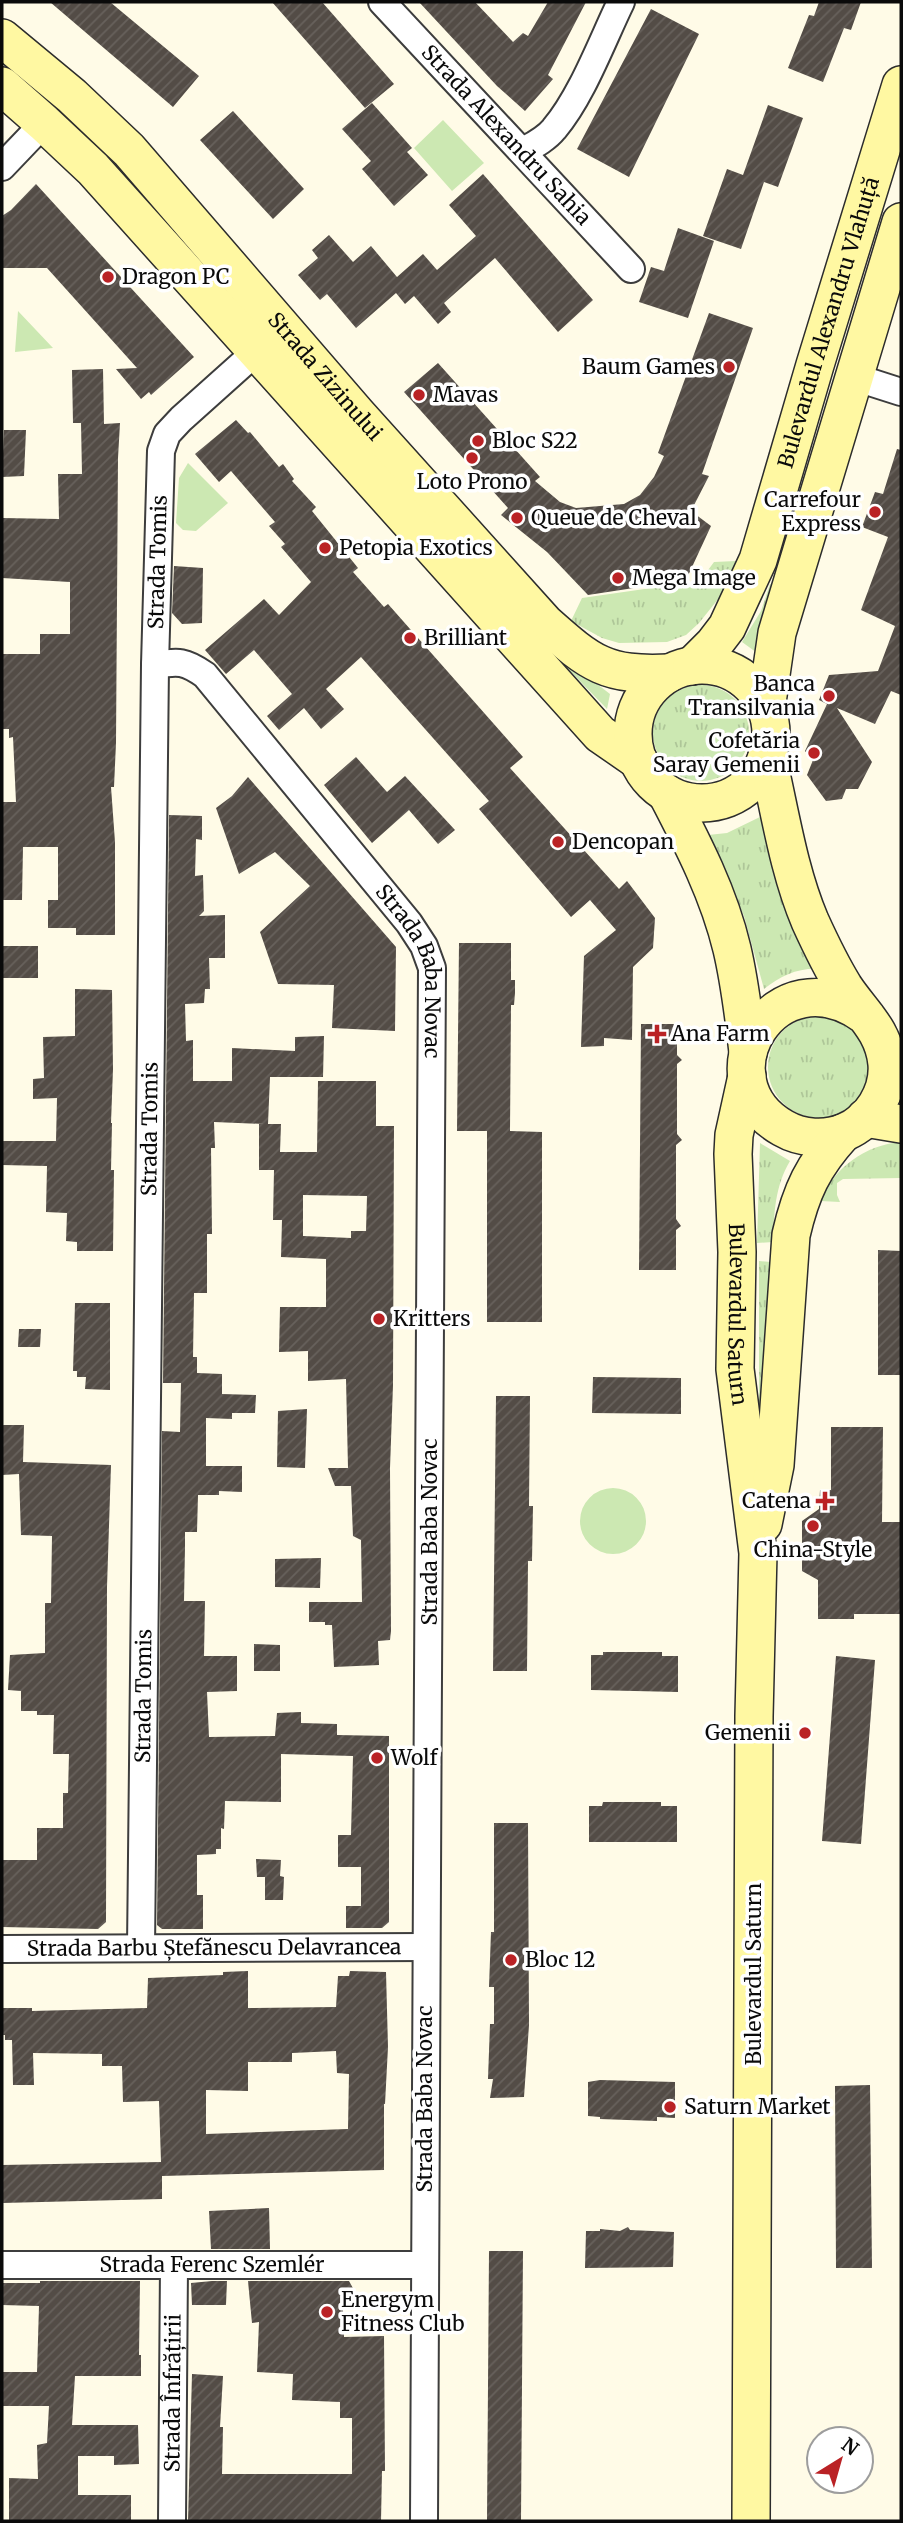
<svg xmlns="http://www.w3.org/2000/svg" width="903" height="2523" font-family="Merriweather,serif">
  <defs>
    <pattern id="grass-tufts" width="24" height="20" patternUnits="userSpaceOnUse" patternTransform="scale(1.75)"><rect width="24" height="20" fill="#cce8b2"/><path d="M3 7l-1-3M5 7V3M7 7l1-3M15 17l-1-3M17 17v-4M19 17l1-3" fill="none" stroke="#aec698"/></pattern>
    <pattern id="building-hatch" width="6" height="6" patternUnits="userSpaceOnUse" patternTransform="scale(1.75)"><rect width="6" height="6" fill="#534c46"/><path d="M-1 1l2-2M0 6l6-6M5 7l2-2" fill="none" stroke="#67615c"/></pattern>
  </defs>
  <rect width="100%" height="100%" fill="#fffbe7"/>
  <path fill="url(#grass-tufts)" d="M736 561 727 588 699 623 686 635 667 642 619 643 602 638 571 621 582 598 700 581 714 562Z
    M770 584 776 586 760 655 742 642 761 611Z
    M540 640 610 694 607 709Z
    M653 733a48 48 0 1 1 96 0a48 48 0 1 1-96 0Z
    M762 816 822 969C799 967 782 975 764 989L744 916 708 835 727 833Z
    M768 1067a51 51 0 1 1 102 0a51 51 0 1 1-102 0Z
    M901 1142V1178L843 1179 837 1183V1195L840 1202 820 1201C834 1168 865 1145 901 1142Z
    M760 1143 790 1161C775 1186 774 1213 773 1242L757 1243Z
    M759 1261 771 1262 765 1407 759 1415Z"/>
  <path fill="#cce8b2" d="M443 120 484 163 452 191 414 148Z
    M18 311 53 348 15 352Z
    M188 463 228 503 196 531 183 530 176 523 179 478Z
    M580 1521a33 33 0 1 1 66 0a33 33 0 1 1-66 0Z"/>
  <path fill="url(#building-hatch)" fill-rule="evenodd" d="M50 2H110L199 76 173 107Z
    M272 2H322L394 84 365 108Z
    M419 2H475L513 42 523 33 528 36 548 2H586L548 75 553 79 525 111 497 86Z
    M819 2H861L851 30 844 28 823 82 788 68 809 15 814 16Z
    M651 9 699 34 629 177 577 149Z
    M372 103 412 148 407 152 428 175 394 206 362 169 371 161 342 129Z
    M768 105 803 118 778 187 764 182 741 249 703 236 727 169 743 175Z
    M233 111 304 189 273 219 200 140Z
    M483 174 593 300 558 332 495 258 444 303 451 312 438 324 414 296 405 304 396 293 356 328 327 294 320 300 298 275 318 258 312 250 329 235 353 262 371 246 397 277 423 254 437 270 476 236 449 205Z
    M36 184 194 357 151 395 149 392 141 399 116 369 137 368 47 268H2V216L11 210Z
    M678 228 714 241 688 318 639 302 651 267 664 271Z
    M709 313 753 328 702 474 709 476 691 511 711 526 686 580 588 595 547 552 501 515 508 508 404 392 438 363 540 477 535 481 560 502 576 508 624 504 640 495 654 477 664 456 658 453Z
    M103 369 104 424 120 423 118 458 116 743 114 787H111L115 842V935H76V928H48V900H58V847H23L22 900H2V802H16L13 737 9 738V729H3L2 654H40V634H70V582L2 578V518L59 519 58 474H82L81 423H73L72 370Z
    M236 420 248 433 250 432 279 467 283 464 294 479 292 481 316 507 312 511 358 568 353 572 384 607 388 604 523 757 510 768 619 889 627 881 655 918 653 948 633 967 632 1040 604 1038V1046L581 1047 584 956 616 930 590 900 571 917 479 809 489 801 361 657 326 689 344 709 321 729 304 708 279 730 267 716 292 694 254 650 226 674 205 650 264 599 279 615 311 582 281 547 285 544 269 526 275 522 231 471 219 482 195 454Z
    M4 430H26L24 476 2 477Z
    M897 449 901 450V695L891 691 875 724 837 708 872 762 858 789H846L842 799 826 801 807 775 813 760 805 751 827 704 819 700 829 675 878 671 895 626 861 610 888 537 862 527 875 492 883 494Z
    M174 566 203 568 202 623 182 624 172 613Z
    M356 757 387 792 405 776 455 830 438 844 409 810 372 843 324 785Z
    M248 777 396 947 395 1031 332 1028 334 985 278 984 260 932 310 886 275 852 239 874 216 808 232 796Z
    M169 815 202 816V840L196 839 195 876 203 875 204 911 199 916 225 915V958H209L210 989H205L204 1003 185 1004 186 1041 193 1040V1081H232V1048L295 1051V1037L324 1036 323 1077H270L268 1124H281L280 1152H317L318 1081H376V1126H394L393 1385 390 1468 391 1631 390 1640 378 1641 379 1665 334 1667 332 1625H325V1622H309V1602H362L361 1540 353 1536 351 1486H335L328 1468H348L346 1379 308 1381V1351L279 1352 280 1307H326V1259L281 1257 282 1220H273L274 1170H259V1124H264L214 1122 215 1148H211L212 1234H207V1293H194L193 1357H197V1373L222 1374V1394L256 1395 255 1413H232V1419L206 1418V1466H242V1492L219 1491V1495H198L197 1532H185V1547L184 1601H205L204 1656H237V1691L207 1692 209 1737 275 1736 277 1713 301 1712V1723L337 1724V1735L389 1736V1922L382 1928H346V1906H361V1867H338V1835H351L353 1756 281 1754V1802L225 1801 224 1829 221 1828V1849H216V1854L197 1855V1895H203V1929H162L157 1925 162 1431 180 1432 181 1383H163ZM303 1195 367 1196 366 1231H351V1238L303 1236Z
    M459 943H511V980H515V993L514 1005H511L510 1131 542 1132V1322H487V1131H457Z
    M2 946H38V978H2Z
    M75 989 112 990 113 1069 111 1123H112L111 1170H114L113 1251H77V1242L66 1241 67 1213 46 1212 47 1166 2 1165V1141H56L57 1098 33 1099V1079L44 1078 43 1037 75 1036Z
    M641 1024H677V1055L682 1060 677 1064V1134L682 1140 676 1145V1219L681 1226 676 1230V1270H639Z
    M878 1250 901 1251V1375H878Z
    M75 1303H110V1390L85 1389 86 1377H77V1371H73Z
    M19 1329H41L40 1347H18Z
    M593 1377 681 1378V1414L592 1413Z
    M496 1396H530L529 1506H533L532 1561H528L527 1671H493Z
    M307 1409 305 1468 277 1467 278 1411Z
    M2 1425H24L23 1462 111 1465 107 1587 106 1922 98 1929 2 1927V1860H37V1828H63V1793H68L69 1754H53L54 1715H37V1711H21V1691L8 1690 10 1655 45 1653V1603H51L52 1536 21 1535 19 1474 2 1475Z
    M831 1427H883L882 1522H901V1614H854V1619H818V1580L802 1571V1521L819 1509 820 1490H831Z
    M321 1558 320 1588 275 1587V1559Z
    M254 1644 280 1645V1671H254Z
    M603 1652H662V1656H678V1692L591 1690V1655H603Z
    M836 1656 875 1660 861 1844 822 1841Z
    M603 1802H661V1806H677V1842H589V1806H602Z
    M494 1823H528L529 2025 524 2097 490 2098 493 2079H488L490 2024H494V1987H489L491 1932H494Z
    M256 1859 281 1860 280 1876 284 1877 283 1900H265V1877H257Z
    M248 1971V2008L336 2007 338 1976H349L350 1971 386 1972 388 2047 385 2104H384V2170L162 2176V2173V2199L2 2203V2165L161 2162 159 2101 123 2102 122 2066H102V2054L33 2053 34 2085H13L12 2040H5V2035H2V2008H32V2011L147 2008 148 1978 223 1975V1972ZM336 2051 337 2073 349 2074 348 2129 206 2134V2090L248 2091V2062H292V2053Z
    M600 2080 675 2082V2118L657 2117V2121L627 2120 600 2119V2117L588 2116V2082Z
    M870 2085 872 2268H836L835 2086Z
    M269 2208 270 2249H211L209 2211Z
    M628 2227 630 2230 674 2232 673 2267 585 2268 586 2231H600V2229L620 2231Z
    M489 2251H523L521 2521H487Z
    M40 2281H140L139 2355H141V2376H75L72 2425H138L139 2464 114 2465V2456H78V2495H131V2521H9V2478L38 2479 37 2445 47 2443 49 2406H2V2372H37L39 2306 2 2305V2283H40Z
    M212 2281H227L226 2305H192L191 2283Z
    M248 2281H349L354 2290 353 2298 343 2310 344 2337 384 2336 385 2471H382L381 2521H188L192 2374 223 2376 220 2427H223L222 2474H352V2418H340V2402L292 2400 293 2374 257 2372 259 2322 252 2323Z"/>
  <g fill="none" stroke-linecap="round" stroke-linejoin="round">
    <g stroke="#3d3d3d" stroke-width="30">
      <g id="minor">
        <path id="s1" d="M382 2 631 269"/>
        <path d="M523 151C534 145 546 139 554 129 582 96 602 41 621 2"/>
        <path d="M2 167 44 123"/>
        <path d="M854 377 901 392"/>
        <path id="s2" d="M155 665C179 661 185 661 205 675L409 923 424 946 432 968C432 1486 423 2003 424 2521"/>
        <path id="s3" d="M141 1948 155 665 161 451 167 434 181 419 257 351"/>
        <path id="s4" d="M2 1949 426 1947"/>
        <path id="s5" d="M2 2265H424"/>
        <path id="s6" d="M172 2521 174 2266"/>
      </g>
    </g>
    <g stroke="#2c2c2c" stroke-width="40">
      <g id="secondary">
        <path id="s7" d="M2 38 72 96 129 150 357 414 545 623C591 664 606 676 669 673"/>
        <path d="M2 86 44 123 93 169 600 734 639 761"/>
        <circle cx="702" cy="734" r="69"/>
        <path id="s8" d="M692 666 714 644 727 627 758 560 815 365 901 85"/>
        <path d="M766 709 777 633 901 222"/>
        <path d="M767 756C780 811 788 869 810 921 820 943 831 966 844 987 861 1013 884 1030 887 1064 889 1093 871 1121 845 1132 826 1140 802 1139 783 1128 698 1079 775 950 866 1016"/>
        <path d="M667 794C693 844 719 894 732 949 740 983 744 1017 748 1052"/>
        <path id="s9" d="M747 1076 734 1135 733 1154 737 1252 735 1369 758 1553 754 1716 751 2521"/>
        <path d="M865 1118 901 1124"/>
        <path d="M763 1524 775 1465 791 1235C801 1191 813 1166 843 1133"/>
      </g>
    </g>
    <use href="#minor" stroke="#fff" stroke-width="26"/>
    <use href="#secondary" stroke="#fff8a2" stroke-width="37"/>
  </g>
  <g fill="#ba2225" stroke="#fff" stroke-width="2.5">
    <circle cx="108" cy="277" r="7"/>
    <circle cx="729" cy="367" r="7"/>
    <circle cx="419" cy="395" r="7"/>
    <circle cx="478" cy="441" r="7"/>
    <circle cx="472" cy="458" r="7"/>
    <circle cx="875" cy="512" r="7"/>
    <circle cx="517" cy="518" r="7"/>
    <circle cx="325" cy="548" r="7"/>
    <circle cx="618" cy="578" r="7"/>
    <circle cx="410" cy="638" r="7"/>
    <circle cx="829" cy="696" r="7"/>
    <circle cx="814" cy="753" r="7"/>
    <circle cx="558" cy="842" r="7"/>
    <path d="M653.5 1023.5h7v7h7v7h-7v7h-7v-7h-7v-7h7z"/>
    <circle cx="379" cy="1319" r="7"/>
    <path d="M821.5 1490.5h7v7h7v7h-7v7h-7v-7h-7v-7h7z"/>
    <circle cx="813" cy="1526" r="7"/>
    <circle cx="805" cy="1733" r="7"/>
    <circle cx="377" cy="1758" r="7"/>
    <circle cx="511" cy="1960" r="7"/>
    <circle cx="670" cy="2107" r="7"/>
    <circle cx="327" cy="2312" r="7"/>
  </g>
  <g text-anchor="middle" stroke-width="7" stroke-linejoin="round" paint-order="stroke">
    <g font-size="21" fill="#0a0a0a" stroke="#fff">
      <text dy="7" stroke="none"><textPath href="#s1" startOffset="182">Strada Alexandru Sahia</textPath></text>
      <text dy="7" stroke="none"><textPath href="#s8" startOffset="374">Bulevardul Alexandru Vlahuță</textPath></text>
      <text dy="7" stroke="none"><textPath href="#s7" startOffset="469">Strada Zizinului</textPath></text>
      <text dy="7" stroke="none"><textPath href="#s3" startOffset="1386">Strada Tomis</textPath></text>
      <text dy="7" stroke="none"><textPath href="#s2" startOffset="422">Strada Baba Novac</textPath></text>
      <text dy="7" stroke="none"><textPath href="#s3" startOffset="819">Strada Tomis</textPath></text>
      <text dy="7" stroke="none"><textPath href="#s9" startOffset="240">Bulevardul Saturn</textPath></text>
      <text transform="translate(430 1532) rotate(-90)" y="7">Strada Baba Novac</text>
      <text dy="7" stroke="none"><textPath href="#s3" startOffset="252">Strada Tomis</textPath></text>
      <text dy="7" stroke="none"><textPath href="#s4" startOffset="212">Strada Barbu Ștefănescu Delavrancea</textPath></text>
      <text transform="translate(754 1974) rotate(-90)" y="7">Bulevardul Saturn</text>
      <text transform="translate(425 2099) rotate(-90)" y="7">Strada Baba Novac</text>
      <text dy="7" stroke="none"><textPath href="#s5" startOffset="210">Strada Ferenc Szemlér</textPath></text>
      <text dy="7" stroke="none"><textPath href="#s6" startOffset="128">Strada Înfrățirii</textPath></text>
    </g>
    <g font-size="21" fill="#0a0a0a" stroke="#fff" text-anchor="start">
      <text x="122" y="284">Dragon PC</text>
      <text x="715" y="374" text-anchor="end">Baum Games</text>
      <text x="433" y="402">Mavas</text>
      <text x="492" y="448">Bloc S22</text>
      <text x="472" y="489" text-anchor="middle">Loto Prono</text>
      <text x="861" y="507" text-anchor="end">Carrefour<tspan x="861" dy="24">Express</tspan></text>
      <text x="531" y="525">Queue de Cheval</text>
      <text x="339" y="555">Petopia Exotics</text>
      <text x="632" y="585">Mega Image</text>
      <text x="424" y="645">Brilliant</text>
      <text x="815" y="691" text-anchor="end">Banca<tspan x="815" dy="24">Transilvania</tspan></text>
      <text x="800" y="748" text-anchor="end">Cofetăria<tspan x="800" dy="24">Saray Gemenii</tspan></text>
      <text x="572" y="849">Dencopan</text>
      <text x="671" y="1041">Ana Farm</text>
      <text x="393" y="1326">Kritters</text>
      <text x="811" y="1508" text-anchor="end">Catena</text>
      <text x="813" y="1557" text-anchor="middle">China-Style</text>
      <text x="791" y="1740" text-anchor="end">Gemenii</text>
      <text x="391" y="1765">Wolf</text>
      <text x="525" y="1967">Bloc 12</text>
      <text x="684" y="2114">Saturn Market</text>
      <text x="341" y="2307">Energym<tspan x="341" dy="24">Fitness Club</tspan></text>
    </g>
  </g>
  <rect width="903" height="2523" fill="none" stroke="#0a0a0a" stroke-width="7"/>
  <g transform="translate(840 2460) rotate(37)"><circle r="33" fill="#ffffff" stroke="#9d9d9d" stroke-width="2"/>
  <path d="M0-5L12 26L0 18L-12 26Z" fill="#ba2225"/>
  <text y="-10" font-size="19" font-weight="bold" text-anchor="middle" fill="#0a0a0a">N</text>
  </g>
</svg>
